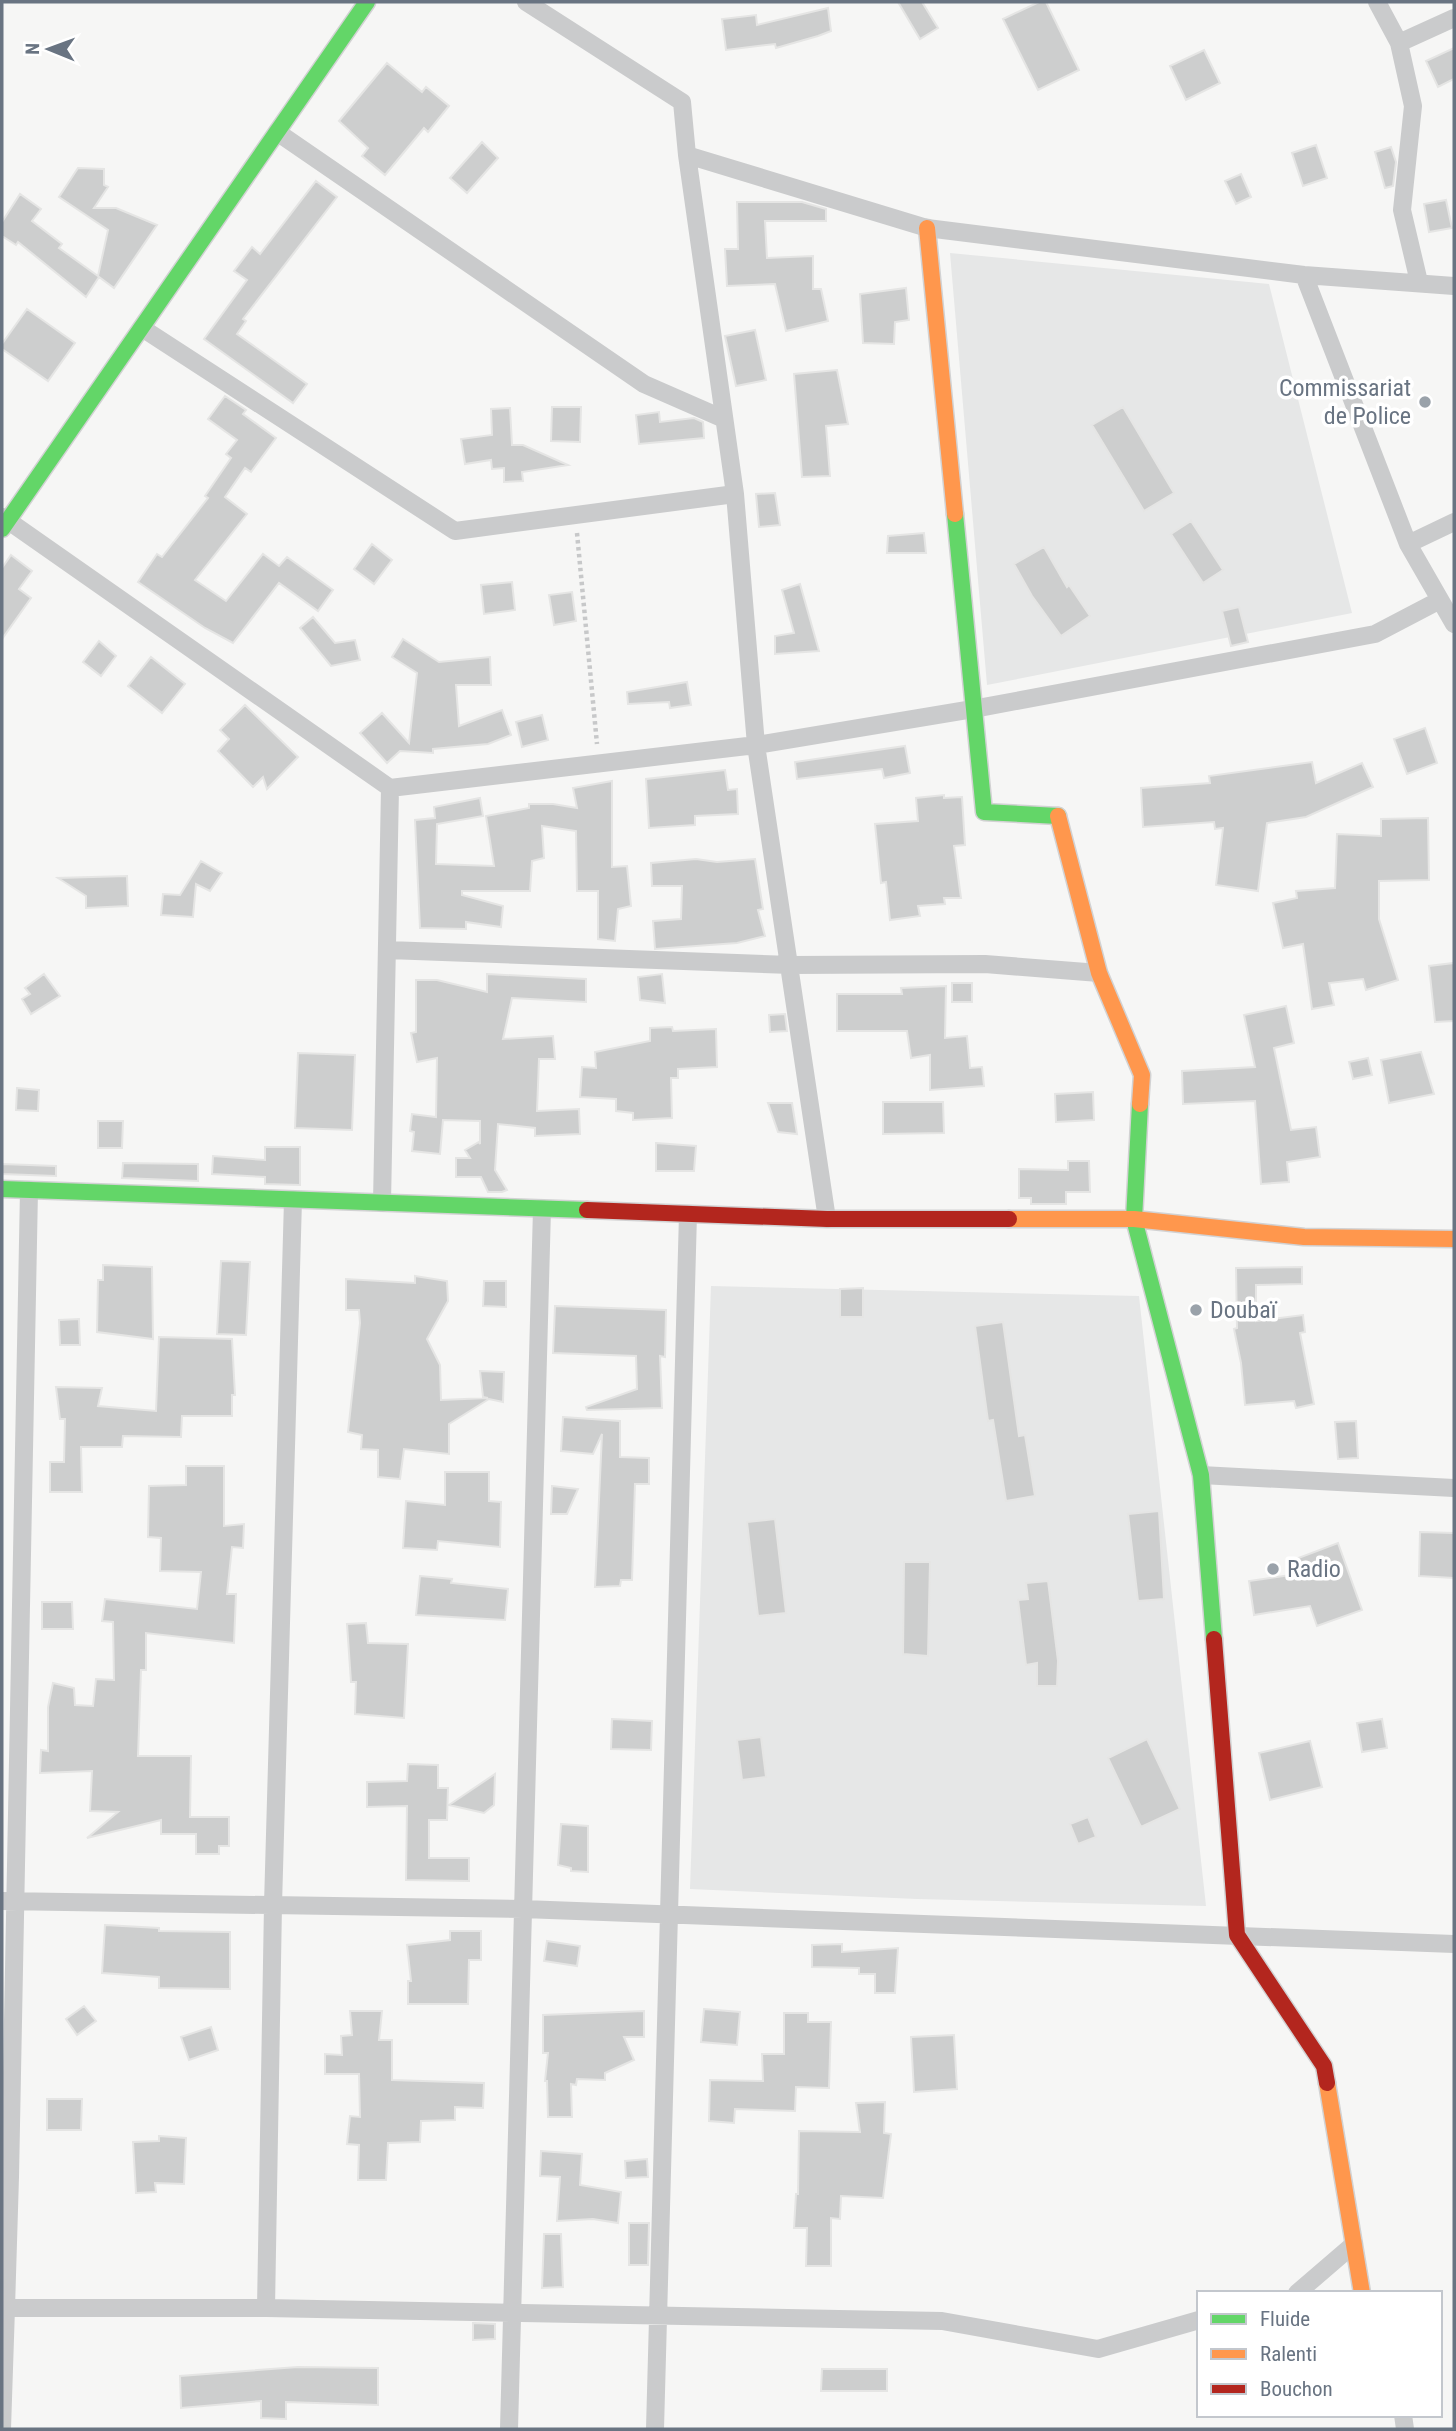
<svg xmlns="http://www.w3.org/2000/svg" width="1456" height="2431" font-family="'Roboto Condensed',sans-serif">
  <rect width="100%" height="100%" fill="#f6f6f5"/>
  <path fill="#e6e7e7" d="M950 253 1269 284 1352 613 987 685Z
    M711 1286 1139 1296 1206 1906 917 1899 690 1889Z"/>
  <path fill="#cdcece" stroke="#e5e5e4" stroke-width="2" d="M898 2H922L938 28 920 39Z
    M1039 2H1046L1079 70 1038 90 1003 19Z
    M828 8 831 31 818 36 776 48 775 44 726 50 722 19 756 15 757 25Z
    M1454 48V79L1438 87 1426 61Z
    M1204 50 1220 83 1186 100 1170 66Z
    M387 63 422 92 426 87 449 106 428 132 424 128 385 175 362 156 368 148 339 121Z
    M482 142 498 158 467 193 450 178Z
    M1316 145 1327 178 1303 186 1292 153Z
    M1391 147 1396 162 1393 186 1385 188 1375 152Z
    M78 168 104 169V185L108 187 94 208H116L157 225 114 288 99 277 86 297 18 242 16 245 2 236V222L20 194 41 209 32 221 62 244 59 248 98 276 108 230 59 197Z
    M1241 174 1251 197 1236 204 1225 181Z
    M316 181 337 197 243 319 246 321 237 334 307 384 293 403 204 339 247 280 234 271 252 247 260 254Z
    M1446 200 1452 228 1429 232 1424 204Z
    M737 202H802L826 209V221H765L767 258 813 256V289H821L828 321 786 331 775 284 727 286 725 249H738Z
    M906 288 909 320 895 322 894 344 863 343 860 294Z
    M27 309 75 343 48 381 2 349V344Z
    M755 330 766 380 736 386 725 336Z
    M837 370 848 424 826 426 830 476 802 477 794 374Z
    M225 396 246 410 243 414 276 438 251 472 245 468 225 497 247 514 195 580 226 601 263 554 279 566 287 557 333 590 318 611 279 583 233 643 205 628 138 582 157 554 162 557 208 498 205 496 231 458 226 454 237 440 208 419Z
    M552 407H581L580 442 551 441Z
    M1123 407 1174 493 1144 511 1092 425Z
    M510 408 512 445H523L568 465 522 472 523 481 504 482V468L492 469 491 460 465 464 461 439 492 435 491 409Z
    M659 412 660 422 694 418 703 422 704 438 639 444 636 415Z
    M775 493 780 525 759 527 756 494Z
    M1191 521 1223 570 1203 583 1171 534Z
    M924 533 926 553H887L888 536Z
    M372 544 392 560 374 584 354 569Z
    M1044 547 1067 587 1069 585 1090 616 1061 636 1032 596 1014 564Z
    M11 555 32 571 19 589 31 598 2 639V568Z
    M512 582 515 610 484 614 481 585Z
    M800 584 819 651 775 654V636L794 633 782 590Z
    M572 592 576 621 554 625 549 595Z
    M1239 607 1248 642 1231 646 1222 611Z
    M313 617 335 643 355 640 360 660 331 666 300 628Z
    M403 639 439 662 490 657 491 685H456L459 726 502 710 511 735 488 744 433 749V753L400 751 387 763 360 733 382 713 409 743 417 673 392 657Z
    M99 641 116 656 101 676 83 662Z
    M151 657 185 684 162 713 128 686Z
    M687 682 691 705 670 708 669 702 628 704 627 692Z
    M245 705 298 757 267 789 263 777 253 787 218 751 229 739 220 730Z
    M542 715 548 740 522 747 516 722Z
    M1425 728 1437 763 1407 774 1394 739Z
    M905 746 910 773 884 778 882 769 797 779 795 762Z
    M1312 762 1316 783 1362 763 1373 787 1306 817 1267 823 1258 891 1216 885 1223 828 1215 829 1214 822 1143 827 1141 788 1210 783 1209 776Z
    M725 770 728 790 737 789 738 814 695 816V825L649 828 646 779Z
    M612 781V867L627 866 631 906 618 909 615 941 598 939V891H577L576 831 542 826 544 858 532 861 530 891H462V895L503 906 501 927 466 922V929L420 928 415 820 435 818 434 807 480 798 483 816 437 824 436 864 494 866 486 816 529 808V804H553L577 808 573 788Z
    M944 795V798L962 797 965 845 954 846 961 898H944L945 904 918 906 920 916 890 920 886 882 881 883 875 824 918 821 916 798Z
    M1428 818 1429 880 1379 881V919L1398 980 1366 990 1363 979 1329 983 1334 1005 1312 1009 1303 944 1283 948 1273 903 1297 898 1296 891 1335 888 1337 834 1381 836V819Z
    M696 859 717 862 755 859 763 909 758 910 765 936 737 943 655 949 653 921 681 919 682 886H652L651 863Z
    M201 861 222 873 210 891 196 884 193 917 161 915 163 894 180 895Z
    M127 876 128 906 86 908V896L58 878Z
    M1454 963V1021L1435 1022 1429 966Z
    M44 974 60 996 31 1014 22 999 30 994 25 988Z
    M487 974 586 979V1002L512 998 503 1039 553 1036 555 1059H539L537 1111 579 1109 580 1134 535 1136V1128L498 1124 495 1170 507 1190 502 1192H488L481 1177H456V1158H470L465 1150 479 1142 480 1144V1121L443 1120 440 1154 412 1151 414 1132 410 1131 412 1114 436 1117 437 1058 417 1062 411 1033 416 1032V980H437L487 992Z
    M662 974 665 1003 640 1000 638 977Z
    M952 983H972V1002H952Z
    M946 986 945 1038 967 1036 970 1068 982 1067 984 1086 930 1090V1055L911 1058 907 1031H837V994H902L901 988Z
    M1286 1006 1294 1043 1274 1048 1291 1130 1316 1127 1320 1157 1287 1162 1289 1182 1261 1184 1255 1101 1183 1104 1182 1071 1255 1067 1244 1015Z
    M785 1014 787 1031 770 1032 769 1015Z
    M672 1027 673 1031 716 1029 717 1067 678 1069V1078H671L672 1118 633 1120V1113L616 1111V1099L580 1097 582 1067 596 1068 595 1052 650 1041V1028Z
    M1421 1052 1434 1094 1389 1103 1381 1060Z
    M298 1053 355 1055 352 1130 295 1128Z
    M1368 1058 1372 1075 1353 1079 1349 1062Z
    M17 1088 39 1090 38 1111 16 1110Z
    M1093 1092 1094 1120 1056 1122 1055 1094Z
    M883 1102H943L944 1133 883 1134Z
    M768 1103H792L797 1134 778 1132Z
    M98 1121H123L122 1148H98Z
    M656 1143 696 1146 694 1171H656Z
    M265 1147H300V1185L265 1184V1177L212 1174 213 1156 265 1160Z
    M1068 1161H1089L1090 1192H1066V1204H1031V1198H1019V1169L1068 1170Z
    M123 1163 198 1164V1181L122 1178Z
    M2 1164 56 1166V1176L2 1174Z
    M221 1261 250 1262 246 1335 217 1334Z
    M103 1265 152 1267 153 1339 97 1332 98 1280H103Z
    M1302 1267V1284L1256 1285V1321L1303 1315 1305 1332 1300 1333 1314 1404 1296 1408 1294 1401 1245 1405 1241 1363 1234 1329 1237 1328 1236 1268Z
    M415 1276 447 1281 448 1301 427 1339 440 1365 441 1400 488 1398 483 1397 480 1371 504 1372 503 1402 489 1399 449 1424V1454L404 1449 400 1479 378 1477V1450L361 1449 362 1435 348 1432 360 1323 359 1310H346V1279L415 1283Z
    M484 1281H506V1307L483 1306Z
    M863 1288V1317H840V1289Z
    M555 1306 666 1310 665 1357 660 1356 662 1408 587 1410 586 1407 637 1389 636 1356 553 1353Z
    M79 1319 80 1345H60L59 1320Z
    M1003 1322 1019 1436 1025 1435 1035 1496 1006 1501 993 1420 988 1421 975 1326Z
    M159 1337 232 1339 235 1395H232V1416H182L181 1437 123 1436 122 1447H81L82 1492H50V1462H64L65 1419H60L56 1387 102 1388 98 1406 156 1411Z
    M563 1417 620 1421V1457L649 1458V1484H635L632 1580H621L620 1586 595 1587 602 1434 593 1454 561 1451Z
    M1356 1421 1358 1458 1338 1459 1335 1422Z
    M186 1466H224V1526L244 1524 243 1548 232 1547 227 1594H236L234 1643 146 1633V1670H141L138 1756H191L190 1817H229V1846H219V1854H196V1834H161V1820L87 1838 118 1812 90 1811 92 1771 40 1773 41 1750 48 1751V1707L53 1683 74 1688 75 1705 93 1706 96 1679 114 1680 113 1622 102 1621 105 1599 197 1609 201 1572 160 1571 161 1538 148 1537 149 1486 186 1485Z
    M445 1472H489V1501L501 1502 500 1547 438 1541 437 1550 403 1548 406 1501 445 1505Z
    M552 1486 578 1489 567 1514H551Z
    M1159 1511 1164 1599 1138 1601 1128 1514Z
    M775 1519 786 1613 758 1616 747 1522Z
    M1420 1532 1454 1533V1578L1419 1576Z
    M1338 1543 1362 1610 1317 1626 1310 1606 1254 1615 1249 1581 1298 1574 1293 1560Z
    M904 1562H930L928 1656 903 1654Z
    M420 1576 452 1579 451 1583 508 1589 505 1620 416 1615Z
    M1048 1581 1058 1661 1057 1686H1037V1663L1026 1665 1018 1600 1028 1599 1026 1583Z
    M42 1602H72L73 1629H42Z
    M366 1623 368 1643 408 1644 404 1718 355 1714 356 1682H351L347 1624Z
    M612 1719 652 1721 651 1750 611 1749Z
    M1382 1719 1387 1748 1362 1752 1357 1723Z
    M761 1737 766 1777 742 1780 737 1740Z
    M1147 1739 1180 1809 1141 1827 1108 1758Z
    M1310 1741 1322 1787 1270 1800 1259 1753Z
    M408 1764 438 1765V1788H448L447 1820H429V1858H469V1881L406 1880 407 1806 367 1807V1782L407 1781Z
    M495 1774 494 1805 484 1813 449 1805Z
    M1088 1817 1096 1837 1078 1844 1070 1824Z
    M561 1824 588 1826V1872L571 1871V1868L558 1865Z
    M105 1925 159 1928V1931L230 1932V1989L159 1988V1977L102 1973Z
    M450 1931H481V1960H469L468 2004H408V1981H411L407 1945 450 1940Z
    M547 1941 580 1946 577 1966 544 1961Z
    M842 1944V1952L898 1948 895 1993H875V1974H859V1968L812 1967V1945Z
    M84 2006 96 2021 77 2035 66 2019Z
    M704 2009 740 2012 737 2045 701 2042Z
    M350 2011H382L379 2040H392V2080L484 2083 483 2108 455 2107V2120L421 2121 420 2142 388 2143 386 2180H358L359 2145 347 2144 350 2116 360 2117 359 2074H325V2054L342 2055 341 2036 352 2035Z
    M644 2011V2037H624L634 2060 605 2073V2080L577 2079 576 2085 571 2084 572 2117H548L547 2081H545L548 2053H543V2015Z
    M784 2013H808V2022H831L829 2088 796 2087 795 2111 735 2109 734 2123 709 2121 710 2080 763 2081 762 2054H784Z
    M211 2027 218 2050 189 2060 181 2037Z
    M954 2035 957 2089 914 2092 911 2037Z
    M47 2099H82L81 2130H47Z
    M885 2102 884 2133 891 2134 883 2198 841 2196 840 2219 831 2218V2266H806L807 2228H794L796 2194H798L799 2131 860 2132 856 2103Z
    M159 2136 186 2138 184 2184 155 2183 156 2192 136 2193 133 2142 159 2141Z
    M541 2151 582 2154 580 2185 621 2192 618 2223 593 2219 557 2221 560 2177 540 2176Z
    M647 2159 648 2177 626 2178 625 2161Z
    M629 2223H649L648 2265H629Z
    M544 2234H561L563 2287 542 2288Z
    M473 2323 495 2324V2339L473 2340Z
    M298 2367 378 2368V2405L286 2402V2419L261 2418V2401L181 2408 180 2376Z
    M822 2369H887V2391H821Z"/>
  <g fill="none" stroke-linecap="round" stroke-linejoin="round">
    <g stroke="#d2d2d3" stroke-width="19">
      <path id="fast" d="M955 514 984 812 1058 816
        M2 529 367 2
        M1140 1104 1134 1219 1201 1475 1214 1639
        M2 1189 587 1210"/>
    </g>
    <g stroke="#d2d2d3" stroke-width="19">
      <path id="slow" d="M927 228 955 514
        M1058 816 1099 973 1142 1075 1140 1104
        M1009 1219H1134L1304 1237 1454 1239
        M1327 2083 1362 2293"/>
    </g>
    <g stroke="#d2d2d3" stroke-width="19">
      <path id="jam" d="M587 1210 827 1219H1009
        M1214 1639 1237 1935 1324 2066 1327 2083"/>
    </g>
    <path stroke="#c7c8c9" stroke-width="4.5" stroke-dasharray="3.5 3.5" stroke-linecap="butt" d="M577 533 597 744"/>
    <path stroke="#cacbcc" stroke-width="18" d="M526 2 682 102 687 155 927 228 1304 275 1454 286
      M1377 2 1399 43 1413 106 1402 210 1419 282
      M1399 43 1454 18
      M277 132 644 384 724 419
      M687 155 735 494 756 745 827 1219
      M1304 275 1408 544 1454 624
      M142 328 455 531 735 494
      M3 517 390 788
      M1408 544 1454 522
      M388 950 791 965 985 964 1099 973
      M382 1203 390 788 756 745 973 709 1375 634 1440 600
      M1201 1475 1454 1488
      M2 1901 523 1909 1454 1944
      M2 2168 10 2177 6 2308H266L942 2321 1098 2349 1199 2320
      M5 2179 10 2177 29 1190
      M1297 2293 1354 2244
      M266 2308 273 1905 293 1200
      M1403 2415 1405 2429
      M2 2429 6 2308
      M509 2429 542 1209
      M655 2429 688 1214"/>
    <use href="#fast" stroke="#63d668" stroke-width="16"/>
    <use href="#slow" stroke="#ff974d" stroke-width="16"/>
    <use href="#jam" stroke="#b3261e" stroke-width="16"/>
  </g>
  <g fill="#9aa2aa" stroke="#fff" stroke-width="2.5">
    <circle cx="1425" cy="402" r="7"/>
    <circle cx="1196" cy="1310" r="7"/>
    <circle cx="1273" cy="1569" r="7"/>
  </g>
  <g text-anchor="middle" stroke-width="7" stroke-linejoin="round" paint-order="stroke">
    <g font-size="24" fill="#697482" stroke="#fff" text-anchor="start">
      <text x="1411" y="396" text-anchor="end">Commissariat<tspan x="1411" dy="28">de Police</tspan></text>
      <text x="1210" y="1318">Doubaï</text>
      <text x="1287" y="1577">Radio</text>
    </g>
  </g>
  <rect width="1456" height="2431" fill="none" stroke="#697482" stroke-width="7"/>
  <rect x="1197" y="2291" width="245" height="126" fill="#ffffff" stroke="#c3c7cd" stroke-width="2"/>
  <rect x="1211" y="2314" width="35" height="10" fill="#63d668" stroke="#c3c7cd" stroke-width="2"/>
  <text x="1260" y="2326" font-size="21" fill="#697482">Fluide</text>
  <rect x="1211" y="2349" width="35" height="10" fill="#ff974d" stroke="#c3c7cd" stroke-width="2"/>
  <text x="1260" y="2361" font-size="21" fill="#697482">Ralenti</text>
  <rect x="1211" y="2384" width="35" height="10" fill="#b3261e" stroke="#c3c7cd" stroke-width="2"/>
  <text x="1260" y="2396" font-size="21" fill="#697482">Bouchon</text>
  <g transform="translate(49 49) rotate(271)" stroke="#ffffff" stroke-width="5" paint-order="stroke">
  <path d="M0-5L12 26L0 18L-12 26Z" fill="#697482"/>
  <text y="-10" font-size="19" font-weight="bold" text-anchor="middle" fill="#697482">N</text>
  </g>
</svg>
